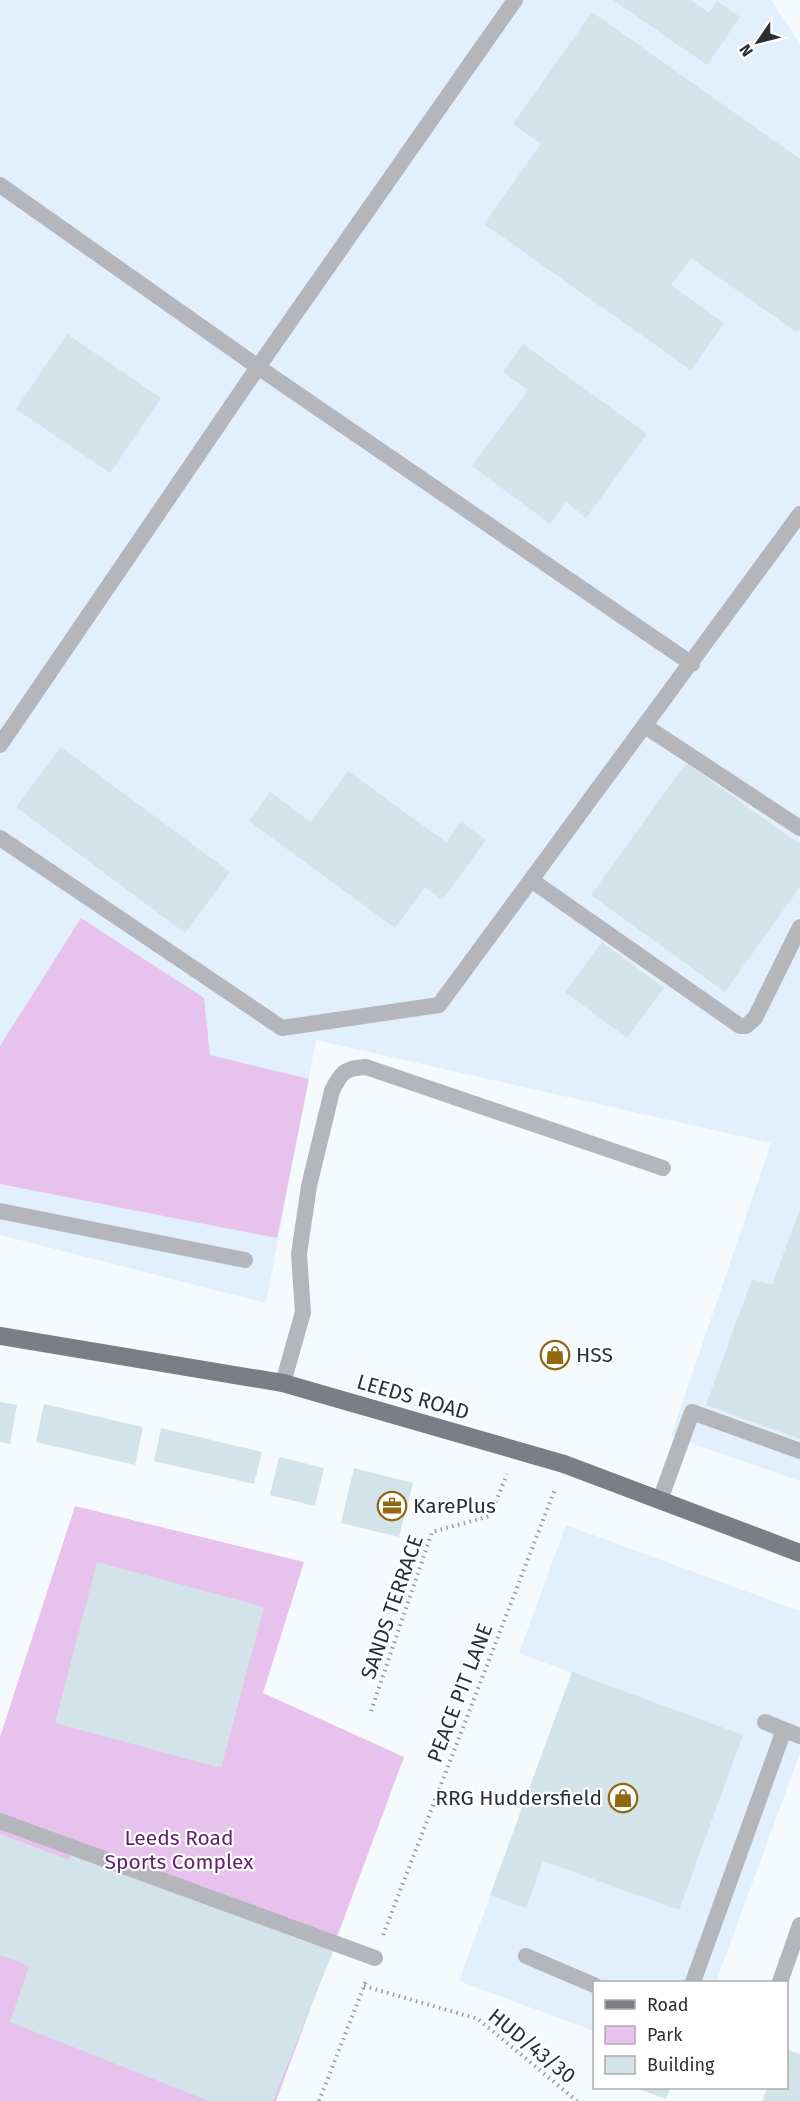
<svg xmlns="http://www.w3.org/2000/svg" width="800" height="2101" font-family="'Fira Sans',sans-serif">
  <rect width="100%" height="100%" fill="#f5fafe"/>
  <path fill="#e2effd" d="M0 0H771L800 44V1481L671 1436 771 1143 316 1040 266 1303 0 1235Z
    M566 1525 800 1611V1753L716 1982H594V2031L459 1981 572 1673 519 1653Z"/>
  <path fill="#e6c2ec" d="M81 918 204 998 210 1055 309 1079 277 1238 0 1184V1046Z
    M75 1506 304 1562 263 1693 404 1757 276 2101H0V1737Z"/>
  <path fill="#d2e4e9" d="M613 0H691L709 13 717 1 740 17 707 65Z
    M592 12 800 159V330L795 331 691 258 671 285 724 323 691 370 484 224 541 144 513 124Z
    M67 334 161 398 110 473 16 409Z
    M523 344 647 434 586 518 566 502 550 524 472 466 528 390 503 372Z
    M61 747 230 872 185 933 16 807Z
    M686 763 800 844V887L725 992 591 895Z
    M348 771 446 842 461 822 486 840 442 900 425 887 395 928 249 821 270 792 311 822Z
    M602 942 664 988 627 1038 565 992Z
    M800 1209V1439L706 1405 752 1279 772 1285Z
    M0 1402 17 1405 10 1444 0 1442Z
    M44 1404 143 1427 135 1465 36 1442Z
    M161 1428 262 1452 254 1484 154 1461Z
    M279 1457 324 1468 315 1506 270 1495Z
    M354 1468 413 1483 399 1537 341 1523Z
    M97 1562 264 1607 221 1768 55 1723Z
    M572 1672 743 1735 679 1910 543 1861 526 1908 490 1895Z
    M0 1834 69 1860 74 1850 334 1949 273 2101H209L10 2022 29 1966 0 1955Z
    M786 2049 800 2054V2101H762L767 2088H786Z
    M636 2088H670L666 2099Z"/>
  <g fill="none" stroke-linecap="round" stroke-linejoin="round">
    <path stroke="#979ca0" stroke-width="4" stroke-dasharray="1.5 4.5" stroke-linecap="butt" d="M371 1711 432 1532 490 1516 507 1474
      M383 1935 555 1489
      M364 1986 478 2019 577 2101
      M319 2101 366 1981"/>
    <path stroke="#b5b5bc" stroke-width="16" d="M0 185 258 367 692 664
      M645 726 800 828
      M0 745 258 367 515 0
      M0 838 282 1028 439 1005 800 514
      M531 880 740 1026H746L755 1018 800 927
      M0 1211 245 1260
      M283 1383 303 1312 299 1254 309 1186 332 1091C341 1072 345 1068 366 1067L663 1168
      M660 1500 692 1412 800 1451
      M765 1722 800 1736
      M0 1821 375 1958
      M526 1956 594 1985
      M693 1982 784 1730
      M780 1982 800 1925"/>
    <path stroke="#7d7d88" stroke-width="18" d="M0 1336 283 1383 564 1464 800 1553"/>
  </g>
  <defs>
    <g id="shop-ring" transform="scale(1.5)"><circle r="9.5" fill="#fff" stroke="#916710" stroke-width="1.5"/><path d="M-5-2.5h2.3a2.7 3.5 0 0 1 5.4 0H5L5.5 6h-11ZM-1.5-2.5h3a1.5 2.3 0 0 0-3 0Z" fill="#916710"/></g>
    <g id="office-ring" transform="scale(1.5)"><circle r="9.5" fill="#fff" stroke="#916710" stroke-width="1.5"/><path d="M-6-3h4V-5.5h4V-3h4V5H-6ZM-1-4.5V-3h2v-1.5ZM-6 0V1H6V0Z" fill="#916710"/></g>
  </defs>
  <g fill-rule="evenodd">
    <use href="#shop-ring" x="555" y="1355"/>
    <use href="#office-ring" x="392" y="1506"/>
    <use href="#shop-ring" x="623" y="1798"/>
  </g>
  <g text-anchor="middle" stroke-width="4.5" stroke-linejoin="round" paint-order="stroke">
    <g font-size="21" fill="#2c3035" stroke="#fff" text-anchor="start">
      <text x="576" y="1362">HSS</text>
      <text x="413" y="1513">KarePlus</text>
      <text x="602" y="1805" text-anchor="end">RRG Huddersfield</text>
    </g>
    <g font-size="21" fill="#2c3035" stroke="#fff">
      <text transform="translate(413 1397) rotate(16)" y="7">LEEDS ROAD</text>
      <text transform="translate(392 1607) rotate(-71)" y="7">SANDS TERRACE</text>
      <text transform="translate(460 1693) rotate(-69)" y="7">PEACE PIT LANE</text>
      <text transform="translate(532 2046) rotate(39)" y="7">HUD/43/30</text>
    </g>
    <g font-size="21" fill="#61216c" stroke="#fff">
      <text x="179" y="1845">Leeds Road<tspan x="179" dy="24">Sports Complex</tspan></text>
    </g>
  </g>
  <rect x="593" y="1981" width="195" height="108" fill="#ffffff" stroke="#abacae" stroke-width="1.5"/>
  <rect x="605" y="2000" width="30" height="9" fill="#7d7d88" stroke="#abacae" stroke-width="1.5"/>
  <text x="647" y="2011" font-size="18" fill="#2c3035">Road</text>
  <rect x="605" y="2026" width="30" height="18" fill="#e6c2ec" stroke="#abacae" stroke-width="1.5"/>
  <text x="647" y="2041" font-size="18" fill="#2c3035">Park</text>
  <rect x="605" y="2056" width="30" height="18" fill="#d2e4e9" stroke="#abacae" stroke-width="1.5"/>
  <text x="647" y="2071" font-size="18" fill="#2c3035">Building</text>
  <g transform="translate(758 42) rotate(235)" stroke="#ffffff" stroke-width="4.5" paint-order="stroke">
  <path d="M0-4.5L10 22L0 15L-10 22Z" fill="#2c3035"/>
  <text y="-9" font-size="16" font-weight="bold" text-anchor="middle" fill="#2c3035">N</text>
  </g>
</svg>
